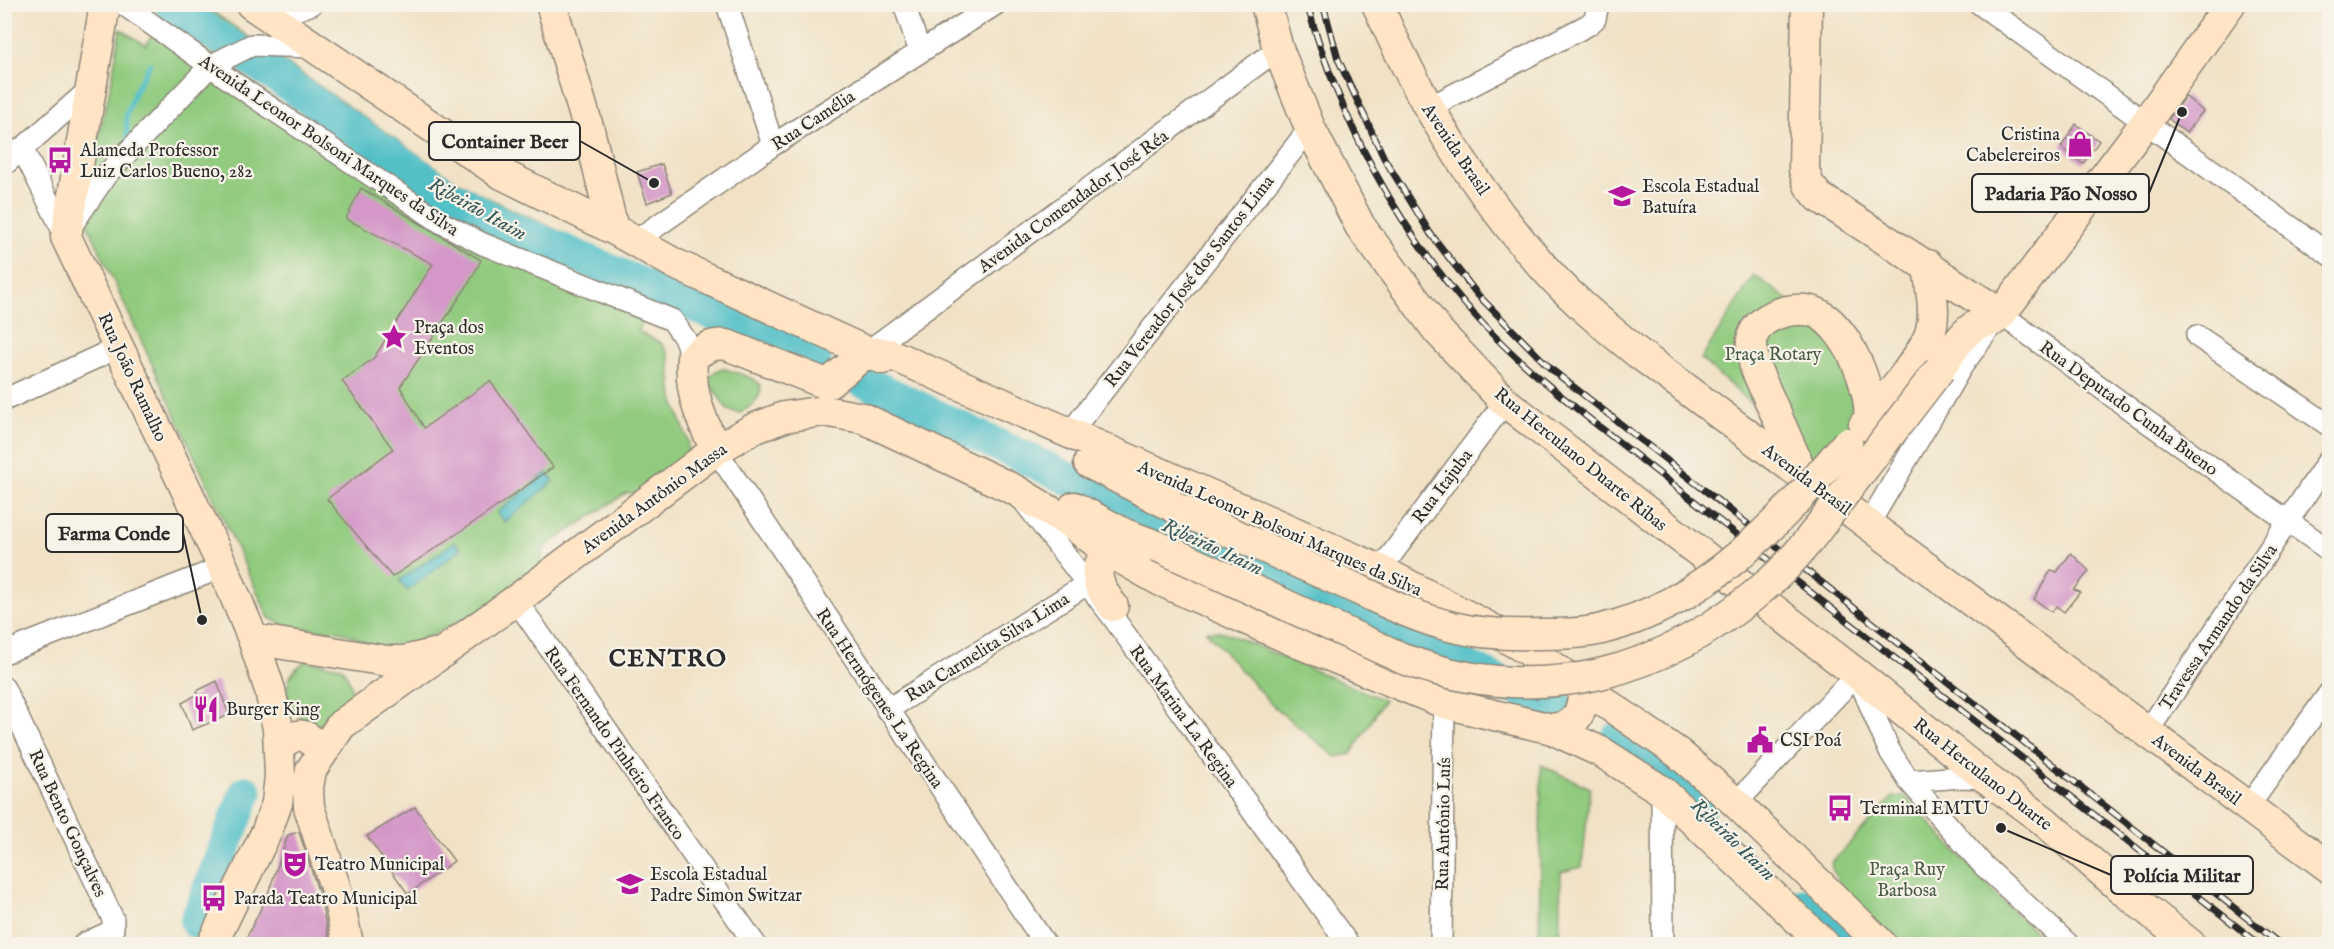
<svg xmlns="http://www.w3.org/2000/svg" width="2334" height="949" font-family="'IM FELL English',serif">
  <rect width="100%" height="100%" fill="#f7f3e8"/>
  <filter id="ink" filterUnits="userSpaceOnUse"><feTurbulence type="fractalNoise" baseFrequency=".0167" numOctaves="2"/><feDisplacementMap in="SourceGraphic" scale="12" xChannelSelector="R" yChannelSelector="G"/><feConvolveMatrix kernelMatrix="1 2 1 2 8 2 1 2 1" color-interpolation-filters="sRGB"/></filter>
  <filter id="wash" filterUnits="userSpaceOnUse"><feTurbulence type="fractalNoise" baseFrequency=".008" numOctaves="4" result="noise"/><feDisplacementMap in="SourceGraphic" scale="24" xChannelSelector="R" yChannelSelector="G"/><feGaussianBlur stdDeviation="1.35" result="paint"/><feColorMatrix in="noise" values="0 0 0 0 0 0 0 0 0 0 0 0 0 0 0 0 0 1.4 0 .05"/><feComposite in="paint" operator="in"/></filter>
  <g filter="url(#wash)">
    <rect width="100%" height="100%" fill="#f1e2c6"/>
    <path fill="#91cb7f" stroke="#5e7b55" stroke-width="1.5" d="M192 5H203L452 178 482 195 668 282 665 289 480 205 458 192Z
      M162 19 435 214 647 307 639 332 661 343 669 355 673 398 688 441 687 459 653 493H626L543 548 540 574 508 597 400 651H385L340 631 289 628 269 618 81 210 112 80 120 29 146 45Z
      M1754 275 1812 317 1882 391 1870 443 1835 478 1701 359Z
      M725 369C734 372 748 375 756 381 770 392 749 408 740 413L728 410 709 383C711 373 715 370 725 369Z
      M1206 631 1224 632 1384 700 1351 754 1336 757 1273 706Z
      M306 661 341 667C355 685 355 696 340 712 337 716 334 720 330 722 310 730 287 712 287 691 287 677 295 668 306 661Z
      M1541 765 1590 788 1582 867 1561 872 1559 944H1539Z
      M1905 796 2002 901 2049 944H1895C1876 926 1835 889 1831 863L1893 797Z"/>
    <path fill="#52c0c8" stroke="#3e767a" stroke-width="1.5" d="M547 473 554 481 505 522 497 513Z
      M455 542 461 549 407 591 400 580Z"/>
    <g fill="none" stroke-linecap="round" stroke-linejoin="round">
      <path stroke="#52c0c8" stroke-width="5" d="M128 141 126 116 134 93 150 64"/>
      <path stroke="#52c0c8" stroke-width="33" d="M170 4 447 194 502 224 815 358
        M861 380 1311 594 1566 712
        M1617 739 1671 779 1700 807
        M1803 904 1845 944
        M196 922 246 792"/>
    </g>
    <g id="blocks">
      <path fill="#d497c7" d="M2185 96 2203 111 2186 133 2169 119Z
        M2076 124 2099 141 2083 164 2061 147Z
        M662 164 672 193 647 203 637 172Z
        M361 188 481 260 469 283 400 387 424 428 490 381 553 467 485 515 392 577 327 499 393 449 342 381 374 358 433 264 346 219Z
        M2071 553 2089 571 2074 590 2080 592 2064 612 2056 606 2052 612 2034 599 2051 570 2057 572Z
        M217 681 229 715 192 730 182 703 198 694 197 691Z
        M415 807 454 861 408 894 367 836Z
        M299 832 321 900 330 945H243L268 894 288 835Z"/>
    </g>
  </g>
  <g filter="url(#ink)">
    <use href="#blocks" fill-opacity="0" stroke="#8e8678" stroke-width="1.5"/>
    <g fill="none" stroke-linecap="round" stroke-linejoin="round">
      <g stroke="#8e8678" stroke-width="24">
        <path id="street" d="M123 4 250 94 442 223 483 244 672 320 685 339 692 358
          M727 4 773 145
          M904 4 920 52
          M1980 4 2330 255
          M273 18 312 4
          M1428 108 1588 25 1595 19 1598 4
          M22 148 66 237
          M4 165 90 89
          M72 225 106 175 210 66 252 45 313 47
          M634 242 773 145 996 4
          M2001 314 2142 418 2330 551
          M2197 336 2330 426
          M867 352 1278 49
          M4 400 119 347
          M1069 434 1310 128
          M716 450 1045 944
          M1023 500 1112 616 1348 944
          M1868 525 1962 366 1994 322
          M1380 570 1505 402
          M516 600 755 944
          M4 653 223 567
          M4 688 113 919V929L110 932 84 944
          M887 710 1087 584
          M2148 731 2330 458
          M1909 781 1962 777 1986 778
          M1662 791 1663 944
          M1736 803 1857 674 1889 750 1909 781 1983 865 2068 944
          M2248 807 2330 692
          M1441 944 1444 703"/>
      </g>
      <g stroke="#8e8678" stroke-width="33">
        <path id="secondary" d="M105 4 66 237 223 567 253 639 270 690 278 729 280 776 277 803 267 831 212 944
          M251 4 500 173 613 229 675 264 867 352 890 354 1380 570 1490 628 1536 655 1678 753 1736 803 1881 944
          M551 4 589 130 613 229
          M1266 4 1278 49 1310 128 1360 226 1438 331 1505 402 1857 674 1986 778 2043 820 2123 890 2190 944
          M1377 4C1419 100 1476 192 1546 270 1574 301 1606 327 1638 353L2330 868
          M1807 4 1804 170 1809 185 1819 197 2001 314
          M1940 369C1950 355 1961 333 1977 325 1988 320 1991 325 2001 314L2146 122 2230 4
          M1864 425C1880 407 1926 352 1931 330 1936 310 1930 286 1928 265
          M716 450C701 419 689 392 692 358 704 348 712 343 727 345L824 383H829L867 352 883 359
          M1089 463 1174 507
          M1802 473 1755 367C1753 356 1750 346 1753 335 1761 314 1798 304 1817 313 1847 328 1873 388 1869 420
          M1074 507 1125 534 1157 546
          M1113 606C1088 574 1095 564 1123 537
          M253 639 387 661H404L433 654
          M1552 729C1579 726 1581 712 1585 688
          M279 746C298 730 309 732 321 754
          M348 944 338 896 309 807 308 788 311 770 341 725 516 600 716 450 753 429 784 417 824 411 863 418 1015 490 1073 525 1108 551 1159 580 1301 644 1444 703 1552 729 1603 753 1662 791 1824 944"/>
      </g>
      <use href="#street" stroke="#fff" stroke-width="21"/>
      <use href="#secondary" stroke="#ffe4c6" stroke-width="30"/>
      <g stroke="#2b2b2b" stroke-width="7">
        <path id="rail" d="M1307 4C1340 121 1399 233 1481 322 1513 357 1550 387 1587 417L2259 944
          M1323 4 1338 59 1384 158 1430 233 1477 294 1551 369 2280 944"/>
      </g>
      <use href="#rail" stroke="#f7f3e8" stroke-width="4.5" stroke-dasharray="14" stroke-linecap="butt"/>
      <g stroke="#8e8678" stroke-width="33" stroke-linecap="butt">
        <path id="secondary-bridge" d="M1174 507C1231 533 1287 558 1344 583 1379 599 1415 618 1453 627 1481 634 1510 635 1539 634 1560 634 1581 634 1602 629 1705 604 1781 521 1847 443
          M1157 546 1406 660C1540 709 1665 675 1771 581 1799 556 1821 524 1843 495 1875 453 1908 411 1940 369"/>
      </g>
      <use href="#secondary-bridge" stroke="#ffe4c6" stroke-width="30"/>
    </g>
  </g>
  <defs>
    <g id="shop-bare" transform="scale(2.07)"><path d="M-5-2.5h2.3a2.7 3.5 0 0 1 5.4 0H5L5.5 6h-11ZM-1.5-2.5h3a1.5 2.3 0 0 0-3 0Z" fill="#b5179e" stroke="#f7f3e8" stroke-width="2.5" paint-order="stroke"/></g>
    <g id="bus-bare" transform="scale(2.07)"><path d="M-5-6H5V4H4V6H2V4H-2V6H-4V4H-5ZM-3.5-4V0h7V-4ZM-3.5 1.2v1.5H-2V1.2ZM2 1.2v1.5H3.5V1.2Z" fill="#b5179e" stroke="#f7f3e8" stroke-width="2.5" paint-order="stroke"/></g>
    <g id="school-bare" transform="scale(2.07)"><path d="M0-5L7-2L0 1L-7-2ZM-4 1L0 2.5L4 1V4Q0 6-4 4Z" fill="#b5179e" stroke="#f7f3e8" stroke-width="2.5" paint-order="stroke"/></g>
    <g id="sight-bare" transform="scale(2.07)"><path d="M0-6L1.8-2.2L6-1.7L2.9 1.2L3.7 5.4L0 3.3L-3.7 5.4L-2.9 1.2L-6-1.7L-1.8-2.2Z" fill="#b5179e" stroke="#f7f3e8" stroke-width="2.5" paint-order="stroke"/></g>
    <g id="restaurant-bare" transform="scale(2.07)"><path d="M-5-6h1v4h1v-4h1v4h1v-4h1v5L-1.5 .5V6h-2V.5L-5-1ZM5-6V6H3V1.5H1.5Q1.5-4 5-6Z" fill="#b5179e" stroke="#f7f3e8" stroke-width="2.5" paint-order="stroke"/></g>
    <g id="civic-bare" transform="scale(2.07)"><path d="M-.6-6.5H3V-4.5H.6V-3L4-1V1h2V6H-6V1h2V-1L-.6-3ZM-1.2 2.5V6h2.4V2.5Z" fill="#b5179e" stroke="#f7f3e8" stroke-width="2.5" paint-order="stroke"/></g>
    <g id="theatre-bare" transform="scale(2.07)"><path d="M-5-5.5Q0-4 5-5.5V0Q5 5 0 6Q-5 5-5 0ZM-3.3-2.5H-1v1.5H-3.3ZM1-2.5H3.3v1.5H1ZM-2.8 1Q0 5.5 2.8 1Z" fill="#b5179e" stroke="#f7f3e8" stroke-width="2.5" paint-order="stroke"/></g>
  </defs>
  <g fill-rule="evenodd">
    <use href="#shop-bare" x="2080" y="144"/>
    <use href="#bus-bare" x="60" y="160"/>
    <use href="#school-bare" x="1622" y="196"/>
    <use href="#sight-bare" x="394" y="337"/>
    <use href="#restaurant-bare" x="206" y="709"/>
    <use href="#civic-bare" x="1760" y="740"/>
    <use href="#bus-bare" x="1840" y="808"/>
    <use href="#theatre-bare" x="295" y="864"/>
    <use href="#school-bare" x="630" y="884"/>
    <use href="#bus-bare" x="214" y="898"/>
  </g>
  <g text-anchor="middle" stroke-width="4.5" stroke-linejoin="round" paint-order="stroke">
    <g font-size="18" fill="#2b2b2b" stroke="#f7f3e8">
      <text transform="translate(813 120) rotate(-33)" y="6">Rua Camélia</text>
      <text transform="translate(329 145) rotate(34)" y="6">Avenida Leonor Bolsoni Marques da Silva</text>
      <text transform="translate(1456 149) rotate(56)" y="6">Avenida Brasil</text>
      <text transform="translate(1073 201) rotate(-36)" y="6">Avenida Comendador José Réa</text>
      <text transform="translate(1189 281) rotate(-52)" y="6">Rua Vereador José dos Santos Lima</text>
      <text transform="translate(133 377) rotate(65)" y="6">Rua João Ramalho</text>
      <text transform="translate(2129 408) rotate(36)" y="6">Rua Deputado Cunha Bueno</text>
      <text transform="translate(1581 459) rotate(39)" y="6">Rua Herculano Duarte Ribas</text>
      <text transform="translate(1807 479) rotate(37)" y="6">Avenida Brasil</text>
      <text transform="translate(1442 486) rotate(-53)" y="6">Rua Itajuba</text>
      <text transform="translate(654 498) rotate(-36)" y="6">Avenida Antônio Massa</text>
      <text transform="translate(1280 528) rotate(24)" y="6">Avenida Leonor Bolsoni Marques da Silva</text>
      <text transform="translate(2218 627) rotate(-56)" y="6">Travessa Armando da Silva</text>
      <text transform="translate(987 647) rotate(-32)" y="6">Rua Carmelita Silva Lima</text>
      <text transform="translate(880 698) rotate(56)" y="6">Rua Hermógenes La Regina</text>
      <text transform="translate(1184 716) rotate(54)" y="6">Rua Marina La Regina</text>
      <text transform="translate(615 743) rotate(55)" y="6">Rua Fernando Pinheiro Franco</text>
      <text transform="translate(2197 769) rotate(37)" y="6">Avenida Brasil</text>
      <text transform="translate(1983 774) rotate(38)" y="6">Rua Herculano Duarte</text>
      <text transform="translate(68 823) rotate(65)" y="6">Rua Bento Gonçalves</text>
      <text transform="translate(1443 824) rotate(-89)" y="6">Rua Antônio Luís</text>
    </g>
    <g font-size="18" fill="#2b2b2b" stroke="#f7f3e8" text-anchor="start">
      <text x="2060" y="140" text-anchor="end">Cristina<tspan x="2060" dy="21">Cabelereiros</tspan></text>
      <text x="80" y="156">Alameda Professor<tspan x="80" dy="21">Luiz Carlos Bueno, 282</tspan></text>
      <text x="1642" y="192">Escola Estadual<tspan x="1642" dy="21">Batuíra</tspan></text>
      <text x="414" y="333">Praça dos<tspan x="414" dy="21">Eventos</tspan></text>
      <text x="226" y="715">Burger King</text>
      <text x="1780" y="746">CSI Poá</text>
      <text x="1860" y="814">Terminal EMTU</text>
      <text x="315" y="870">Teatro Municipal</text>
      <text x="650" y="880">Escola Estadual<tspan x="650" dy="21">Padre Simon Switzar</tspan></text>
      <text x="234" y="904">Parada Teatro Municipal</text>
    </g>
    <g font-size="18" fill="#4a5b44" stroke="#f7f3e8">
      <text x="1773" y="360">Praça Rotary</text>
      <text x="1907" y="875">Praça Ruy<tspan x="1907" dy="21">Barbosa</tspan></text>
    </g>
    <g font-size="20" font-style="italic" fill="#37585a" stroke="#f7f3e8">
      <text transform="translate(478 208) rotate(29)" y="7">Ribeirão Itaim</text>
      <text transform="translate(1213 546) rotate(25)" y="7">Ribeirão Itaim</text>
      <text transform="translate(1734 839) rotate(44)" y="7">Ribeirão Itaim</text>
    </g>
    <g font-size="24" font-weight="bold" letter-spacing="1.5" fill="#2b2b2b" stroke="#f7f3e8">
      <text x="668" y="666">CENTRO</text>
    </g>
  </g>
  <path fill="none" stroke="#2b2b2b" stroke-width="2" d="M654 183L580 141M2182 112L2149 193M202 620L183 533M2001 828L2111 875"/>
  <g fill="#2b2b2b" stroke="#f7f3e8" stroke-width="2">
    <circle cx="654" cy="183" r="6"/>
    <circle cx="2182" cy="112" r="6"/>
    <circle cx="202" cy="620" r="6"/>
    <circle cx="2001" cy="828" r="6"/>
  </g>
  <g fill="#f7f3e8" stroke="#2b2b2b" stroke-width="2">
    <rect x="429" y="122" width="151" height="38" rx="6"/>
    <rect x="1972" y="174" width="177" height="38" rx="6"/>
    <rect x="46" y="514" width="137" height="38" rx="6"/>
    <rect x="2111" y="856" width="142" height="38" rx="6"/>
  </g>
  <g font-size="20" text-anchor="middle" font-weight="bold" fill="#2b2b2b">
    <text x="505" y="148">Container Beer</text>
    <text x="2061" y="200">Padaria Pão Nosso</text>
    <text x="114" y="540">Farma Conde</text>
    <text x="2182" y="882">Polícia Militar</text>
  </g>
  <rect width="2334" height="949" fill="none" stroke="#f7f3e8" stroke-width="24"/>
</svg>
